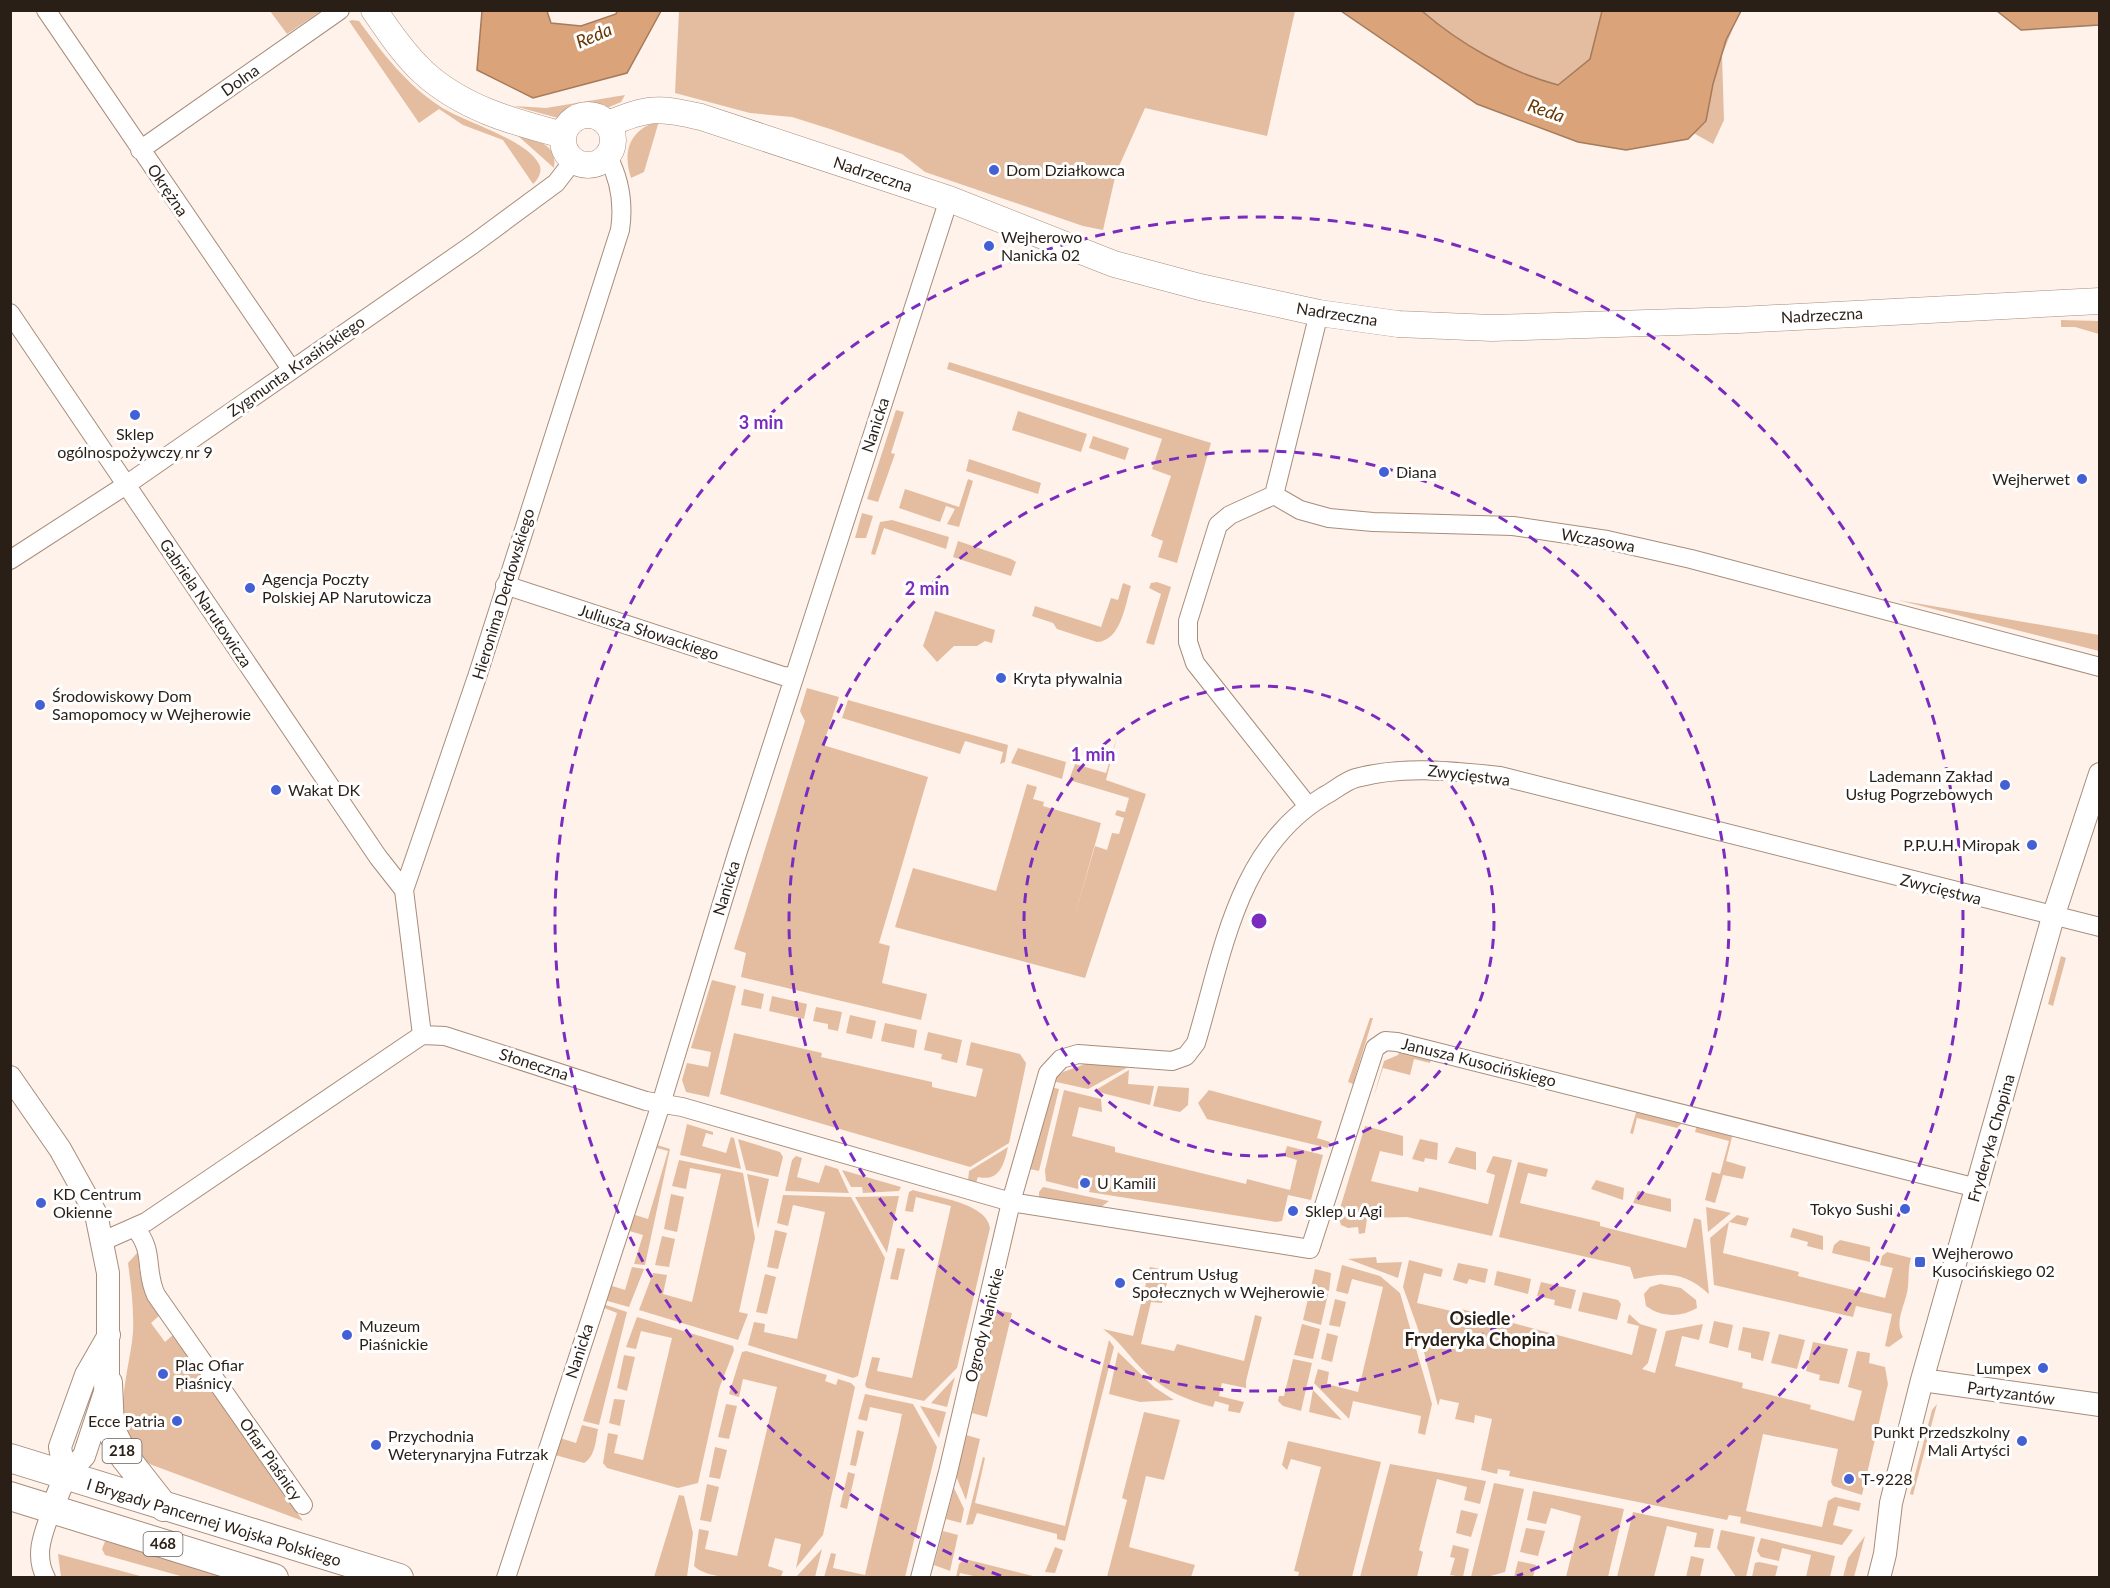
<svg xmlns="http://www.w3.org/2000/svg" width="2110" height="1588" font-family="Lato,sans-serif">
  <rect width="100%" height="100%" fill="#fef2ea"/>
  <path fill="#e4bda1" d="M270 11H321L287 34Z
    M679 11V10L1295 11 1267 136 1145 108 1116 173 1103 230 1083 226 925 172 902 154 830 129 792 117 750 113 675 93Z
    M1411 11H1740L1722 55 1724 120 1713 144 1601 81 1564 103Z
    M352 20 359 21C383 54 407 85 441 107 466 123 526 139 539 164 543 171 538 180 533 184L503 140 463 125 439 109 419 123 349 21Z
    M625 95 621 102 607 108 585 106 558 118 514 106 546 108Z
    M659 121 644 172 631 178C622 151 630 129 659 121Z
    M517 135C535 140 558 143 554 168Z
    M2061 320 2099 321V334L2075 327H2061Z
    M949 362 1211 443 1177 563 1158 557 1163 541 1151 536 1171 476 1152 469 1162 439 947 369Z
    M896 410 904 412 891 453 895 454 878 502 867 499Z
    M1018 411 1087 434 1081 452 1012 430Z
    M1093 436 1129 448 1125 460 1089 448Z
    M969 459 1041 483 1038 494 966 471Z
    M968 479 973 481 959 527 947 524 955 509 946 506 940 522 899 508 905 489 959 507Z
    M862 513 873 516 866 538H855Z
    M892 520 949 537 946 549 884 528 875 555 871 554 880 522Z
    M958 541 1011 559 1016 562 1011 576 953 557Z
    M1157 582 1171 587 1154 645 1146 643 1161 594 1149 588 1151 583Z
    M1123 583 1131 586C1125 605 1121 641 1097 642L1057 629 1053 623 1032 616 1035 606 1101 627 1111 598 1118 600Z
    M1898 600 2099 635V651Z
    M935 611 995 630 992 643 985 641 977 646H954L937 662 923 646Z
    M807 688 839 697 823 745 928 777 879 943 890 946 882 983 927 994 921 1020 741 977 746 953 734 949 805 721 800 711Z
    M848 700 1008 745 1005 762 1000 764 1003 752 965 741 960 754 842 718Z
    M1117 737 1106 780 1146 794 1085 978 895 927 913 868 996 891 1027 784 1037 787 1033 799 1044 802 1043 806 1101 823 1075 915 1095 846 1107 850 1112 833 1119 834 1124 818 1115 815 1117 810 1125 812 1129 798 1069 780 1075 764 1106 773Z
    M1018 748 1066 762 1062 779 1011 763Z
    M2061 956 2066 958 2053 1006 2048 1004Z
    M712 980 736 986 709 1097 686 1092 682 1080 687 1063 708 1067 711 1052 691 1048Z
    M744 989 764 994 761 1009 741 1005Z
    M772 996 807 1004 804 1019 769 1011Z
    M816 1007 842 1012 838 1031 828 1029V1024L813 1021Z
    M850 1015 876 1021 872 1039 846 1033Z
    M1370 1018H1373L1353 1084 1348 1082Z
    M885 1023 917 1030 914 1048 881 1041Z
    M928 1032 962 1040 957 1063 941 1059 942 1054 924 1050Z
    M734 1033 822 1053 821 1057 932 1082V1087L976 1097 983 1069 966 1065 971 1042 1020 1054 1026 1063 1025 1069 1009 1143 970 1167 720 1094Z
    M1400 1051 1431 1058 1430 1063 1414 1059 1410 1075 1383 1068 1373 1099 1384 1061 1398 1055Z
    M1088 1063 1130 1066 1088 1089 1052 1081 1063 1072Z
    M1129 1070 1128 1084 1154 1086 1150 1105 1094 1091Z
    M1158 1086 1189 1088 1188 1105 1180 1112 1153 1106Z
    M1050 1087 1059 1089 1039 1171 1030 1169Z
    M1064 1090 1101 1099 1102 1112 1079 1107 1072 1136 1115 1147V1152L1246 1184 1247 1179 1290 1190 1297 1160 1284 1156 1287 1146 1323 1155 1311 1200 1288 1195 1282 1221 1276 1222 1089 1192 1093 1178 1081 1175 1078 1189 1046 1181 1045 1170Z
    M1209 1090 1322 1121 1317 1138 1330 1142 1328 1148 1207 1119 1198 1103Z
    M1637 1109 1681 1122V1124L1677 1128 1637 1118 1633 1134 1630 1133Z
    M687 1124 713 1132V1135L706 1133 702 1146 726 1153 731 1137 734 1138 741 1169 680 1155Z
    M1697 1125 1733 1133 1726 1161 1746 1167 1743 1179 1723 1175 1715 1203 1705 1200 1712 1172 1720 1174 1729 1141 1695 1132Z
    M1365 1126 1403 1136V1156L1380 1151 1371 1181 1418 1192 1419 1187 1488 1204 1495 1175 1486 1172 1493 1156 1512 1160 1492 1236 1407 1217 1367 1218 1365 1233 1359 1234 1358 1227 1348 1228 1341 1225 1338 1215Z
    M738 1139 780 1152 783 1157 778 1177 746 1170Z
    M1420 1139 1438 1143 1437 1160 1425 1158 1424 1162 1412 1159Z
    M654 1144 670 1149 645 1265 634 1264 643 1235 626 1230 632 1214 648 1219 668 1151 653 1147Z
    M1008 1147C1004 1164 1000 1182 978 1177L976 1183 968 1180 969 1171Z
    M1456 1147 1476 1152V1170L1448 1163Z
    M796 1156 802 1158 797 1177 819 1183 825 1165 838 1169 849 1193 785 1191 792 1160Z
    M679 1160 743 1173 755 1238 739 1312 748 1314 738 1340 639 1310 653 1273 667 1275 663 1294 692 1302 721 1174 690 1168 686 1189 672 1186Z
    M1518 1162 1548 1169 1546 1177 1528 1173 1520 1203 1600 1222V1226L1686 1248 1694 1218 1701 1220 1709 1294C1682 1270 1666 1273 1634 1279L1630 1267 1499 1237Z
    M842 1170 901 1187 899 1191 863 1193 862 1187H851Z
    M747 1174 769 1179 758 1229Z
    M1596 1180 1624 1188 1623 1200 1591 1189Z
    M1043 1187 1109 1201 1100 1208 1039 1198V1192Z
    M913 1190C935 1197 987 1203 990 1228L957 1368 924 1401 867 1388 865 1385 872 1357 880 1358 877 1371 912 1378 951 1206 916 1197 913 1212 905 1211 909 1192Z
    M1638 1191 1671 1199V1212L1633 1203Z
    M671 1194 684 1197 677 1232 664 1229Z
    M783 1195 851 1197 885 1258 858 1376 853 1378 748 1345 754 1322 765 1324 764 1332 797 1339 825 1212 793 1205 788 1226 777 1223Z
    M899 1196 887 1252V1253L855 1197Z
    M1706 1207 1731 1213 1708 1232Z
    M1737 1215 1749 1218 1746 1226 1729 1222 1723 1253 1799 1272 1798 1276 1885 1298 1893 1268 1880 1265 1882 1256 1887 1252 1911 1258C1908 1268 1909 1276 1908 1286 1907 1303 1893 1321 1903 1337L1889 1347 1885 1346 1892 1314 1856 1306 1853 1317 1714 1285 1710 1238Z
    M1793 1228 1823 1236V1250L1807 1246 1808 1242 1790 1237Z
    M775 1230 787 1233 778 1269 767 1267Z
    M662 1236 675 1239 669 1267 655 1265Z
    M1840 1240 1870 1247V1262L1832 1253 1834 1245Z
    M897 1248 905 1249 898 1280 890 1279Z
    M138 1252C140 1285 143 1287 161 1314L151 1323 165 1342 174 1334 303 1521 152 1465C103 1438 130 1374 133 1332 134 1308 131 1286 128 1263Z
    M1376 1257 1377 1263 1402 1262 1398 1278 1348 1259Z
    M1409 1260 1443 1269 1441 1277 1424 1273 1417 1303 1460 1313 1461 1309 1632 1355 1639 1326 1627 1323 1629 1314 1640 1324 1657 1329 1648 1363 1642 1369 1655 1373 1666 1331 1703 1324 1699 1340 1682 1336 1675 1366 1743 1383 1742 1388 1811 1405 1810 1409 1854 1421 1862 1391 1848 1387 1857 1351 1870 1353 1869 1363 1885 1367 1888 1384 1862 1495 1833 1486 1831 1482 1838 1449 1763 1434 1746 1511 1822 1527 1828 1501 1835 1497 1861 1503 1859 1511 1838 1506 1833 1525 1853 1530 1842 1545 1740 1523 1741 1517 1729 1515 1727 1520 1509 1476 1510 1471 1498 1469 1497 1474 1481 1470 1492 1419 1475 1415 1474 1423 1455 1419 1459 1403 1440 1399 1438 1406 1418 1329 1403 1287Z
    M1458 1263 1488 1269 1485 1283 1469 1279 1467 1284 1453 1280Z
    M1342 1265 1380 1276 1400 1293 1432 1404 1425 1435 1418 1433 1421 1416 1353 1401 1349 1419 1314 1383 1318 1369 1329 1372 1327 1384 1358 1392 1383 1287 1352 1279 1348 1294 1336 1291Z
    M632 1267 644 1269 629 1307 604 1300 609 1285 625 1290Z
    M1150 1267 1170 1271 1162 1303 1151 1302 1141 1344 1174 1351 1177 1344 1244 1361 1255 1315 1262 1317 1246 1381V1388L1222 1383 1219 1396 1244 1402 1240 1413 1228 1411 1229 1405 1215 1401 1213 1407C1183 1399 1161 1389 1139 1366 1127 1353 1118 1340 1103 1329L1133 1336Z
    M1315 1269 1331 1273 1329 1291 1311 1287Z
    M1497 1271 1531 1279 1528 1294 1494 1285Z
    M765 1274 776 1277 767 1314 756 1312Z
    M1541 1282 1576 1290 1571 1309 1554 1305 1555 1300 1537 1296Z
    M1660 1284 1681 1288 1696 1300 1697 1308C1680 1318 1661 1317 1646 1306L1644 1294 1650 1287Z
    M1310 1290 1328 1294 1321 1325 1303 1320Z
    M1583 1292 1618 1300 1621 1304 1617 1320 1578 1311Z
    M1335 1299 1346 1302 1340 1327 1329 1325Z
    M603 1304 627 1312 599 1425 583 1421 617 1313 602 1307Z
    M1001 1311 1012 1313 987 1417 972 1413 993 1319 995 1313Z
    M637 1317 733 1346 734 1350 719 1389 698 1483 678 1488 607 1468 603 1463 608 1433 618 1435 614 1453 643 1460 672 1338 641 1331 636 1349 626 1347Z
    M1714 1321 1733 1325 1728 1348 1709 1343Z
    M1302 1324 1320 1329 1313 1359 1294 1355Z
    M1743 1327 1770 1332 1763 1361 1751 1358V1353L1738 1350Z
    M1327 1333 1338 1336 1332 1362 1321 1359Z
    M1779 1334 1805 1340 1797 1369 1771 1363Z
    M1109 1340 1114 1347 1065 1541 1057 1539V1534L977 1513 973 1524 966 1525 983 1457 985 1458 975 1503 1065 1526Z
    M1813 1342 1848 1349 1839 1384 1819 1380 1820 1375 1806 1371Z
    M746 1351 827 1375 825 1381 836 1385 838 1379 851 1383 855 1387 823 1535 796 1568 801 1544 775 1538 768 1566 783 1571 781 1577C759 1578 710 1582 694 1566L699 1529 709 1531 705 1549 737 1556 777 1387 743 1379 739 1397 729 1394 742 1352Z
    M1118 1352 1154 1387 1174 1400 1140 1402 1109 1394Z
    M624 1355 635 1357 627 1391 617 1388Z
    M1293 1359 1312 1363 1301 1411 1283 1406 1278 1401 1279 1396H1284Z
    M955 1377 947 1407 931 1403Z
    M1313 1390 1342 1420 1309 1412Z
    M865 1394 913 1404 937 1447 905 1577H824L831 1553 836 1554 833 1568 865 1575 899 1429 902 1414 870 1407 867 1421 858 1419Z
    M614 1399 625 1400 620 1426 609 1423Z
    M726 1404 737 1406 729 1439 718 1437Z
    M1937 1404 1913 1495 1910 1494 1932 1410Z
    M920 1406 946 1412 939 1438Z
    M1144 1412 1180 1420 1164 1480 1146 1476 1129 1547 1195 1565 1191 1577H1107L1127 1500 1122 1498Z
    M582 1425 598 1429C596 1440 595 1457 584 1463L555 1455 560 1438 576 1443Z
    M857 1430 864 1432 856 1466 850 1465Z
    M966 1435 980 1439 966 1500 956 1476Z
    M1288 1441 1381 1462 1352 1577H1298L1299 1572 1294 1571 1321 1467 1291 1459 1287 1470 1282 1465Z
    M715 1447 727 1450 720 1479 709 1477Z
    M1390 1464 1486 1481 1480 1504 1464 1500 1467 1487 1437 1479 1419 1550 1423 1552 1417 1577H1360Z
    M848 1472 855 1474 847 1509 840 1507Z
    M1494 1483 1524 1489 1505 1572 1487 1577H1471Z
    M707 1484 719 1487 711 1522 700 1520Z
    M954 1488 964 1509 961 1523 946 1519Z
    M1533 1491 1624 1509 1608 1577H1566L1581 1516 1551 1508 1546 1524 1527 1520Z
    M679 1495 684 1496 693 1533 687 1577H654Z
    M1461 1510 1478 1514 1471 1537 1456 1533Z
    M1633 1512 1714 1529 1710 1548 1694 1547 1697 1533 1667 1526 1654 1577H1617Z
    M1526 1528 1545 1531 1538 1556 1520 1552Z
    M1721 1530 1755 1537 1746 1577H1736L1717 1548Z
    M943 1531 958 1535 950 1571 934 1565Z
    M1865 1536 1854 1577H1843L1848 1558Z
    M1761 1538 1835 1556 1830 1577H1806L1811 1555 1782 1548 1779 1561 1761 1557 1757 1551Z
    M106 1539 228 1577H184L105 1555 102 1549Z
    M1453 1545 1469 1549 1463 1577 1450 1575 1455 1558 1450 1557Z
    M1055 1547 1063 1550 1055 1573 1045 1572Z
    M822 1549 815 1577H796Z
    M58 1554 144 1577H61Z
    M1691 1556 1704 1559 1700 1577H1686Z
    M964 1559H965L1037 1577H978L960 1573 959 1577H956L959 1564Z
    M1518 1561 1536 1565 1533 1577H1514Z
    M1759 1562 1778 1566 1775 1577H1752L1755 1563Z"/>
  <path fill="#daa379" stroke="#a57b5c" stroke-width="1.5" d="M482 11H547L551 23 581 26 616 14 617 11H661L627 73 533 98 477 70Z
    M1341 11H1422C1460 44 1509 72 1558 85L1590 59 1602 11H1741L1726 40 1713 84 1706 121 1688 139 1626 150 1578 142 1477 104Z
    M1997 11H2099V25L2021 30Z"/>
  <g fill="none" stroke-linecap="round" stroke-linejoin="round">
    <g stroke="#a88d7a" stroke-width="20">
      <path id="minor" d="M46 10 291 369
        M140 150 340 10
        M10 313 378 857 404 890
        M1319 313 1274 495 1300 510 1329 518 1373 522 1513 526 1607 540 1691 559 2100 667
        M1274 495 1230 515 1218 525 1188 621V642L1195 663 1308 806
        M10 560 126 485 472 245 556 183 573 161
        M505 585 783 676 794 677
        M422 1035 404 890 477 677 620 230C624 204 620 180 608 157
        M135 1228C155 1251 144 1270 156 1295L303 1505
        M103 1241 146 1222 422 1035 445 1036 646 1101 682 1107 1011 1202 1310 1249 1375 1048 1385 1041 1397 1042 1977 1188
        M46 1578C33 1554 44 1532 52 1509
        M506 1578 661 1104 737 854 949 199
        M920 1578 948 1472 1011 1202 1048 1073 1061 1059 1078 1054 1172 1061 1186 1056 1196 1043C1223 953 1237 848 1324 796 1334 791 1345 781 1356 778 1404 765 1452 771 1500 776L2100 927"/>
    </g>
    <g stroke="#a88d7a" stroke-width="24">
      <path id="tertiary" d="M10 1077 60 1149 96 1214 108 1273V1383L84 1456 65 1476 52 1509
        M1922 1380 2100 1405
        M65 1476 60 1447 86 1375 109 1335
        M1879 1578 1885 1554 1891 1503 1922 1380 2053 917 2100 774"/>
    </g>
    <g stroke="#a88d7a" stroke-width="27">
      <path id="secondary" d="M374 10C389 32 404 54 423 72 462 108 513 122 563 135
        M563 140a25 25 0 1 1 50 0a25 25 0 1 1-50 0Z
        M608 124C649 107 658 107 701 117L949 199 1114 264 1200 287 1319 313 1398 324 1492 328 1739 320 2100 301"/>
    </g>
    <g stroke="#a88d7a" stroke-width="30">
      <path id="primary" d="M108 1383 110 1428 124 1456 164 1507
        M10 1458 399 1578
        M10 1496 274 1578"/>
    </g>
    <use href="#minor" stroke="#fff" stroke-width="18"/>
    <use href="#tertiary" stroke="#fff" stroke-width="22"/>
    <use href="#secondary" stroke="#fff" stroke-width="26"/>
    <use href="#primary" stroke="#fff" stroke-width="28"/>
  </g>
  <g fill="none" stroke="#7b2cbf" stroke-width="3" stroke-dasharray="10 8">
    <circle cx="1259" cy="921" r="235"/>
    <circle cx="1259" cy="921" r="470"/>
    <path d="M1001 1576A704 704 0 1 1 1517 1576"/>
  </g>
  <g fill="#4361d4" stroke="#fff" stroke-width="2">
    <circle cx="994" cy="170" r="6"/>
    <circle cx="989" cy="246" r="6"/>
    <circle cx="135" cy="415" r="6"/>
    <circle cx="1384" cy="472" r="6"/>
    <circle cx="2082" cy="479" r="6"/>
    <circle cx="250" cy="588" r="6"/>
    <circle cx="1001" cy="678" r="6"/>
    <circle cx="40" cy="705" r="6"/>
    <circle cx="2005" cy="785" r="6"/>
    <circle cx="276" cy="790" r="6"/>
    <circle cx="2032" cy="845" r="6"/>
    <circle cx="1085" cy="1183" r="6"/>
    <circle cx="41" cy="1203" r="6"/>
    <circle cx="1905" cy="1209" r="6"/>
    <circle cx="1293" cy="1211" r="6"/>
    <rect x="1914" y="1256" width="12" height="12" rx="3"/>
    <circle cx="1120" cy="1283" r="6"/>
    <circle cx="347" cy="1335" r="6"/>
    <circle cx="2043" cy="1368" r="6"/>
    <circle cx="163" cy="1374" r="6"/>
    <circle cx="177" cy="1421" r="6"/>
    <circle cx="2022" cy="1441" r="6"/>
    <circle cx="376" cy="1445" r="6"/>
    <circle cx="1849" cy="1479" r="6"/>
  </g>
  <g text-anchor="middle" stroke-width="6" stroke-linejoin="round" paint-order="stroke">
    <g fill="#fff" stroke="#69625d" stroke-width="1.5">
      <rect x="102.5" y="1439" width="39" height="24" rx="4.5"/>
      <rect x="143.5" y="1532" width="39" height="24" rx="4.5"/>
    </g>
    <g font-size="15" font-weight="bold" fill="#291f17">
      <text x="122" y="1456">218</text>
      <text x="163" y="1549">468</text>
    </g>
    <g font-size="16" fill="#291f17" stroke="#fff">
      <text transform="translate(240 80) rotate(-35)" y="6">Dolna</text>
      <text transform="translate(873 174) rotate(18)" y="6">Nadrzeczna</text>
      <text transform="translate(168 190) rotate(56)" y="6">Okrężna</text>
      <text transform="translate(1337 314) rotate(9)" y="6">Nadrzeczna</text>
      <text transform="translate(1822 315) rotate(-3)" y="6">Nadrzeczna</text>
      <text transform="translate(296 366) rotate(-35)" y="6">Zygmunta Krasińskiego</text>
      <text transform="translate(875 425) rotate(-72)" y="6">Nanicka</text>
      <text transform="translate(1598 540) rotate(10)" y="6">Wczasowa</text>
      <text transform="translate(503 594) rotate(-73)" y="6">Hieronima Derdowskiego</text>
      <text transform="translate(206 603) rotate(56)" y="6">Gabriela Narutowicza</text>
      <text transform="translate(649 632) rotate(18)" y="6">Juliusza Słowackiego</text>
      <text transform="translate(1469 775) rotate(7)" y="6">Zwycięstwa</text>
      <text transform="translate(726 888) rotate(-73)" y="6">Nanicka</text>
      <text transform="translate(1941 889) rotate(14)" y="6">Zwycięstwa</text>
      <text transform="translate(1479 1062) rotate(14)" y="6">Janusza Kusocińskiego</text>
      <text transform="translate(534 1064) rotate(18)" y="6">Słoneczna</text>
      <text transform="translate(1991 1138) rotate(-74)" y="6">Fryderyka Chopina</text>
      <text transform="translate(984 1325) rotate(-76)" y="6">Ogrody Nanickie</text>
      <text transform="translate(579 1351) rotate(-72)" y="6">Nanicka</text>
      <text transform="translate(2011 1393) rotate(8)" y="6">Partyzantów</text>
      <text transform="translate(271 1459) rotate(55)" y="6">Ofiar Piaśnicy</text>
      <text transform="translate(214 1522) rotate(17)" y="6">I Brygady Pancernej Wojska Polskiego</text>
    </g>
    <g font-size="16" fill="#291f17" stroke="#fff" text-anchor="start">
      <text x="1006" y="176">Dom Działkowca</text>
      <text x="1001" y="243">Wejherowo<tspan x="1001" dy="18">Nanicka 02</tspan></text>
      <text x="135" y="440" text-anchor="middle">Sklep<tspan x="135" dy="18">ogólnospożywczy nr 9</tspan></text>
      <text x="1396" y="478">Diana</text>
      <text x="2070" y="485" text-anchor="end">Wejherwet</text>
      <text x="262" y="585">Agencja Poczty<tspan x="262" dy="18">Polskiej AP Narutowicza</tspan></text>
      <text x="1013" y="684">Kryta pływalnia</text>
      <text x="52" y="702">Środowiskowy Dom<tspan x="52" dy="18">Samopomocy w Wejherowie</tspan></text>
      <text x="1993" y="782" text-anchor="end">Lademann Zakład<tspan x="1993" dy="18">Usług Pogrzebowych</tspan></text>
      <text x="288" y="796">Wakat DK</text>
      <text x="2020" y="851" text-anchor="end">P.P.U.H. Miropak</text>
      <text x="1097" y="1189">U Kamili</text>
      <text x="53" y="1200">KD Centrum<tspan x="53" dy="18">Okienne</tspan></text>
      <text x="1893" y="1215" text-anchor="end">Tokyo Sushi</text>
      <text x="1305" y="1217">Sklep u Agi</text>
      <text x="1932" y="1259">Wejherowo<tspan x="1932" dy="18">Kusocińskiego 02</tspan></text>
      <text x="1132" y="1280">Centrum Usług<tspan x="1132" dy="18">Społecznych w Wejherowie</tspan></text>
      <text x="359" y="1332">Muzeum<tspan x="359" dy="18">Piaśnickie</tspan></text>
      <text x="175" y="1371">Plac Ofiar<tspan x="175" dy="18">Piaśnicy</tspan></text>
      <text x="2031" y="1374" text-anchor="end">Lumpex</text>
      <text x="165" y="1427" text-anchor="end">Ecce Patria</text>
      <text x="2010" y="1438" text-anchor="end">Punkt Przedszkolny<tspan x="2010" dy="18">Mali Artyści</tspan></text>
      <text x="388" y="1442">Przychodnia<tspan x="388" dy="18">Weterynaryjna Futrzak</tspan></text>
      <text x="1861" y="1485">T-9228</text>
    </g>
    <g font-size="18" font-style="italic" fill="#6a3701" stroke="#fff">
      <text transform="translate(594 36) rotate(-23)" y="6">Reda</text>
      <text transform="translate(1546 111) rotate(19)" y="6">Reda</text>
    </g>
    <g font-size="18" font-weight="bold" fill="#291f17" stroke="#fff">
      <text x="1480" y="1325">Osiedle<tspan x="1480" dy="21">Fryderyka Chopina</tspan></text>
    </g>
  </g>
  <circle cx="1259" cy="921" r="9" fill="#7b2cbf" stroke="#fff" stroke-width="3"/>
  <g font-size="18" text-anchor="middle" font-weight="bold" fill="#7b2cbf" stroke="#fff" stroke-width="6" stroke-linejoin="round" paint-order="stroke">
    <text x="761" y="429">3 min</text>
    <text x="927" y="595">2 min</text>
    <text x="1093" y="761">1 min</text>
  </g>
  <rect width="2110" height="1588" fill="none" stroke="#291f17" stroke-width="24"/>
</svg>
